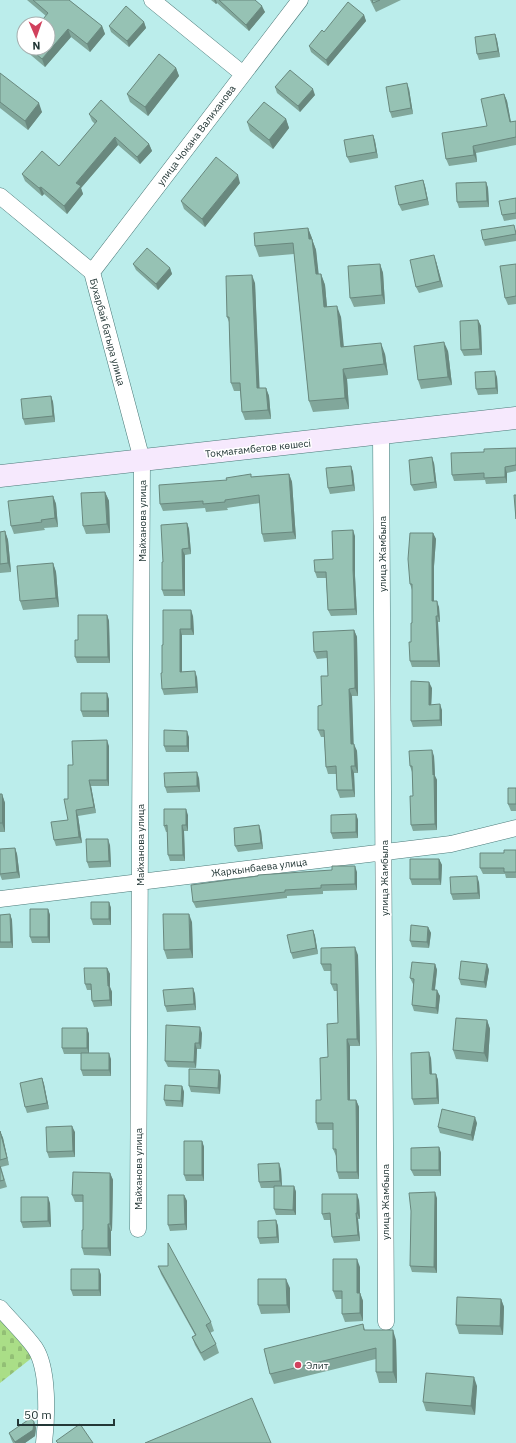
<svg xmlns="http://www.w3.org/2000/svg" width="516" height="1443" font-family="'IBM Plex Sans',sans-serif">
  <defs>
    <pattern id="cemetery-stones" width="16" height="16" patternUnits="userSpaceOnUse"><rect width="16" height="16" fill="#aade87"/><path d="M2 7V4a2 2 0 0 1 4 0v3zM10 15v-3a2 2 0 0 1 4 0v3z" fill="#92bf75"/></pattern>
  </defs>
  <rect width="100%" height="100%" fill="#bbedeb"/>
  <path fill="url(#cemetery-stones)" d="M0 1316 33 1357 0 1383Z"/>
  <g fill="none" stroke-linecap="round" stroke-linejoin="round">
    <g stroke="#4b7978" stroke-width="17">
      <path id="street" d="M152 0 243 74
        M0 196 92 272 142 460 138 1229
        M92 272 300 0
        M381 434 386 1322
        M0 899 451 844 516 828
        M0 1308C11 1321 25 1334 35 1348 49 1369 47 1418 44 1443"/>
    </g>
    <g stroke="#4b7978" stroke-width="23">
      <path id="secondary" d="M0 476 516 418"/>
    </g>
    <use href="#street" stroke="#fff" stroke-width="16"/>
    <use href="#secondary" stroke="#f6e9fd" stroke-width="22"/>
  </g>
  <path fill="#81a79b" d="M27 0H69L102 26 105 34 90 52 71 37 45 67 26 51 25 48H48L46 16Z
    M211 0H255L265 12 249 31 217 3 216 4Z
    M370 0H401L376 12Z
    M364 15 366 21 328 66 311 52 309 46 324 32Z
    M144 22 146 28 129 47 111 32 109 26Z
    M495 34 497 40 500 57 479 60 477 54Z
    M176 68 179 76 148 116 130 102 127 94Z
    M0 73 42 112 28 130 0 108Z
    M275 87 315 95 300 112 277 93Z
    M409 89 413 114 392 118 390 112Z
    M504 94 507 101 511 122 516 121V145L476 153 477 162 449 166 446 159 487 126Z
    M89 114 149 144 152 151 140 164 118 145 81 188 83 194 67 214 44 194 42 196 25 181 22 174 59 166 95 124 92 121Z
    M286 119 289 128 273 149 250 131 247 122Z
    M373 135 375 141 378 158 350 163 347 157Z
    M423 180 425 186 429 205 402 211 399 205Z
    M486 182 488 188 489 207 459 208 457 202Z
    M240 183 205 227 184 209 181 201Z
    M516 198V219L504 221 502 215Z
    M308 228 316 250 318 274H321L325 285 327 307 341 317 343 347 385 354 388 375 347 379 349 409 313 412 309 401 294 254 259 257 255 246Z
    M516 230V241L485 246 483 240Z
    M436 261 443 287 419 293 416 287Z
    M133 264 170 268 172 274 158 290 136 270Z
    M380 264 383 273 385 304 354 307 350 298Z
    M516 264V304L508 305 505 298Z
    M255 283 259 388H266L269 396 271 419 245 420 242 412 240 391H234L231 383 229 322 227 317Z
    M478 320 481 326 482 355 464 356 461 350Z
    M448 351 452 385 421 389 418 380Z
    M497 377 498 394 478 395 476 389Z
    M51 396 53 402 55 422 25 425 23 419Z
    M516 448V471L507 473V483L486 484 485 480 454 481 452 475 484 452Z
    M434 463 437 488 414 491 411 485Z
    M351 466 353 472 355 491 330 494 328 488Z
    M289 474 292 482 296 539 264 542 262 534 260 503 227 508 228 510 206 512 205 508 163 511 160 504 227 480 252 477Z
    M105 492 109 501 110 533 86 534 83 526Z
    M53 496 56 504 58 527 44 528 45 530 14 534 11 526Z
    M187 523 189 529 191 554 185 555V596H164L162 590 163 562Z
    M5 531 8 540 11 572 0 573V532Z
    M433 533 436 539 434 566V601L439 607 440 622H438L440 667H412L410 661 412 623V590L410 584Z
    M355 536V576L357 615 331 616 328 610 326 578H317L315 572 333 559Z
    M53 563 56 572 59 607 23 610 20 601Z
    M107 615 109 621 110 663H77L75 657 78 640Z
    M193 616 194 635H182V672L197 677 198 693 164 695 162 689 163 645Z
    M354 630 357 637 358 696H352L353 744 357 751 358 773H354L355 797 340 798 337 790 336 774H328L326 767 324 737H321L318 730 322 705 328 676 327 658 317 659 314 652Z
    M432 688 431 705 442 710V726L413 727 411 721Z
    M109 699V717H83L81 711Z
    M189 737V752H166L164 746Z
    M109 746V786H91L96 813 78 816 82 843 56 846 54 840 68 820V799L73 765Z
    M434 756 435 776 437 780V830L413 831 411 825 413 796 412 772 410 766Z
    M199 778 200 792 167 793 165 787Z
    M516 788V811H511L508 804Z
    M0 794H2L5 803V832H0Z
    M356 814 358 820V838L333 839 331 833Z
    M188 815V831H184L185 861H170L168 855 167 832H166L164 826Z
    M261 831 263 849 238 852 235 846Z
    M110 845 111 867 89 868 87 862Z
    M15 848 17 854 20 878 2 880 0 875V849Z
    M516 850V878H506L505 874H483L480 868 504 853Z
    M439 859 442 865 441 885H412L410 879Z
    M357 872V890L323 891V894L287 896V898L196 908 193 902Z
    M479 882 480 899 453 900 451 894Z
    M109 902 111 908V925H93L91 919Z
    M48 909 50 915V943H32L30 937Z
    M10 914 12 920 13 948H0V915Z
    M192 922 193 958 167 959 164 950Z
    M428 927 431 933 429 948 412 947 410 941Z
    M313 930 315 936 318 954 293 959 291 953Z
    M358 955 360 1046H350V1100H356L359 1107V1179H339L337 1172 336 1156 333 1149V1130H318L316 1123 338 1023 337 991H334L331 984V971H324L321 964Z
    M435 964 437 970 435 990 440 996 438 1014 414 1011 412 1005 414 984H413L410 978Z
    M487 964 489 970 486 988 461 985 459 979Z
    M107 968 110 974V987L112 992V1006L94 1007 92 1001 91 990H87L85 984Z
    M193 988 195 994 196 1010 167 1012 165 1006Z
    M487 1020 490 1029 488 1062 456 1059 453 1050Z
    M87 1028 89 1034V1053L111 1059V1076H83L81 1070V1054H64L62 1048Z
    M202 1033 201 1049H197L196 1068 168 1067 165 1061Z
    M431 1058 432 1074H436L438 1080 439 1104 414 1105 412 1099Z
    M219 1070 221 1076 220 1094 191 1092 189 1086Z
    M42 1078 44 1084 49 1109 27 1113 25 1107Z
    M182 1086 184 1092 183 1107 166 1106 164 1100Z
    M477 1123 473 1141 440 1133 438 1127Z
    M0 1131 3 1138 9 1165 1 1167 7 1187 0 1189Z
    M75 1132V1157L49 1158 47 1152Z
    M202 1141 204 1147V1181H186L184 1175Z
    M439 1147 441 1153V1176H414L411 1170Z
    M281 1169 282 1186H294L296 1192V1215H276L274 1209V1188H261L259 1182Z
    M110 1173 113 1180 112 1231H111V1256L84 1255 82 1248 83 1230V1202H75L72 1195Z
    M184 1195 187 1201V1230L170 1231 168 1225Z
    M437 1198V1273L412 1272 410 1266Z
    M359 1200 360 1219H358L360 1241 334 1243 332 1237 330 1220H324L322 1214Z
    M50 1203 51 1227 23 1228 21 1222Z
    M276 1220 278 1226 279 1243 260 1244 258 1238Z
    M158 1266 211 1322 214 1331 210 1333 216 1344 219 1353 204 1361 195 1345 192 1337 195 1335 161 1274Z
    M360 1267V1293L363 1301V1321L345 1322 342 1314V1299H336L333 1291Z
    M99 1269 101 1275V1296H73L71 1290Z
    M290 1288V1313L261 1314 258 1305Z
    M501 1299 504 1307 503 1335 459 1334 456 1325Z
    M363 1324 365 1330 396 1340 397 1383H379L376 1372V1359L274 1384 270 1374Z
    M477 1386 475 1415 426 1411 423 1402Z
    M34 1422 36 1428 35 1436 25 1443H13L11 1439 9 1433Z"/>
  <path fill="#69887e" d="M214 0H216L217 3 216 4Z
    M262 6 265 12 249 31 246 25Z
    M364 15 366 21 328 66 326 60Z
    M144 22 146 28 129 47 127 41Z
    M102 26 105 34 90 52 87 44Z
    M68 29 71 37 45 67 42 59Z
    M495 34 497 40 500 57 498 51Z
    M176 68 179 76 148 116 145 107Z
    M407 83 409 89 413 114 411 108Z
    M313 89 315 95 300 112 298 106Z
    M504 94 507 101 512 129 510 122Z
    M39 103 42 112 28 130 25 121Z
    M286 119 289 128 273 149 269 140Z
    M373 135 375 141 378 158 376 152Z
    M115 137 118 145 81 188 83 194 67 214 64 206 76 183Z
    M149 144 152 151 140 164 137 157Z
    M473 146 476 153 477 162 474 155Z
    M238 175 240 183 205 227 202 219Z
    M423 180 425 186 429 205 427 199Z
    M486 182 488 188 489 207 487 201Z
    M41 187 44 194 42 196 39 188Z
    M308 228 312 238 313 250 309 239Z
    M312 239 316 250 320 285 316 274Z
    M434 255 436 261 443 287 440 281Z
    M380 264 383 273 385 304 382 295Z
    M170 268 172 274 158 290 156 284Z
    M321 274 325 285 328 318 324 307Z
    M252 275 255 283 260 397 257 388Z
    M337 306 341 317 345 358 341 347Z
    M478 320 481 326 482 355 480 349Z
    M444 342 448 351 452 385 448 377Z
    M381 343 385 354 388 375 384 364Z
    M343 369 347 379 349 409 345 398Z
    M495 371 497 377 498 394 496 388Z
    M266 388 269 396 271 419 268 410Z
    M51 396 53 402 55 422 53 416Z
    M432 457 434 463 437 488 435 482Z
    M351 466 353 472 355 491 353 485Z
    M505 467 507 473V483L505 477Z
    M289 474 292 482 296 539 293 532Z
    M105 492 109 501 110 533 107 524Z
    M53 496 56 504 58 527 55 518Z
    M187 523 189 529 191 554 189 548Z
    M353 530 355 536V576L357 615 355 609 353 570Z
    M5 531 8 540 11 572 8 563Z
    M433 533 436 539 434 566V607L432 601V560Z
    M182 549 185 555V596L183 590Z
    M53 563 56 572 59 607 56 598Z
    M437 601 439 607 440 622 438 616Z
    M191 610 193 616 194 635 191 629Z
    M107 615 109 621 110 663 108 657Z
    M436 616 438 622 440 667 438 661Z
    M180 629 182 635V678L180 672Z
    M354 630 357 637 358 696 355 688Z
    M195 671 197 677 198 693 196 687Z
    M429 682 432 688 431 711 429 705Z
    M349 689 352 696 354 751 351 744Z
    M107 693 109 699V717L107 711Z
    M440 704 442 710V726L440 720Z
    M187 731 189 737V752L187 746Z
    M107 740 109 746V786L107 780Z
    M354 744 357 751 358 773 355 766Z
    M432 750 434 756 435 776 437 780V830L435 824Z
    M351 766 354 773 355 797 353 790Z
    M197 772 199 778 200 792 197 786Z
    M89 780 91 786 96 813 94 807Z
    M2 794 5 803V832L2 823Z
    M186 809 188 815V831L186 825Z
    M76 810 78 816 82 843 79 837Z
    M356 814 358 820V838L356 832Z
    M182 825 184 831 185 861 183 855Z
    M259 825 261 831 263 849 261 843Z
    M108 839 110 845 111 867 109 861Z
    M15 848 17 854 20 878 17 872Z
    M439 859 442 865 441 885 439 879Z
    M355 866 357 872V890L355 884Z
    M477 876 479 882 480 899 478 893Z
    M109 902 111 908V925L109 919Z
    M48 909 50 915V943L48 937Z
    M10 914 12 920 13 948 11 942Z
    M189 914 192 922 193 958 190 949Z
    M428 927 431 933 429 948 427 942Z
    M313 930 315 936 318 954 316 948Z
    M355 947 358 955 360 1046 357 1039Z
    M435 964 437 970 434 996 432 990Z
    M487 964 489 970 486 988 484 982Z
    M107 968 110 974V987L112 992V1006L110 1000 108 986Z
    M193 988 195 994 196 1010 194 1004Z
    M437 990 440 996 438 1014 436 1008Z
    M487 1020 490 1029 488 1062 484 1053Z
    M200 1027 202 1033 201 1049 199 1043Z
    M87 1028 89 1034V1054L87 1048Z
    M347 1039 350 1046V1107L348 1100Z
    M195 1043 197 1049 196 1068 194 1062Z
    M429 1052 431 1058 432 1080 430 1074Z
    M109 1053 111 1059V1076L109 1070Z
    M219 1070 221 1076 220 1094 218 1088Z
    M436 1074 438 1080 439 1104 437 1098Z
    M42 1078 44 1084 49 1109 47 1103Z
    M182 1086 184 1092 183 1107 181 1101Z
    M356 1100 359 1107V1179L357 1172Z
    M475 1117 477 1123 473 1141 471 1135Z
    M72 1126 75 1132V1157L73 1151Z
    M0 1131 3 1138 9 1165 7 1158Z
    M202 1141 204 1147V1181L202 1175Z
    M439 1147 441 1153V1176L439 1170Z
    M279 1163 281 1169 282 1187 280 1181Z
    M110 1173 113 1180 112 1231 110 1224Z
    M294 1186 296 1192V1215L293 1210Z
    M435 1192 437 1198V1273L434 1267Z
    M357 1194 359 1200 360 1219 357 1213Z
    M184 1195 187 1201V1230L185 1224Z
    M48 1197 50 1203 51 1227 48 1221Z
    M356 1213 358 1219 360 1241 358 1235Z
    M276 1220 278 1226 279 1243 277 1237Z
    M108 1224 111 1231V1256L108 1248Z
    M357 1259 360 1267V1301L357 1293Z
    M99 1269 101 1275V1296L99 1290Z
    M286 1279 290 1288V1313L287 1305Z
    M360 1293 363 1301V1321L360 1313Z
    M501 1299 504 1307 503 1335 500 1326Z
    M393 1330 396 1340 397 1383 393 1372Z
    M474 1377 477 1386 475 1415 471 1406Z
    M34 1422 36 1428 35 1436 25 1443H15V1442Z"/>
  <path fill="#96c2b4" stroke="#69887e" d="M33 0H69L102 26 87 44 68 29 42 59 29 48H48V24H39L48 13Z
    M219 0H255L262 6 246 25Z
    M372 0H380L373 3Z
    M348 2 364 15 326 60 309 46 322 30 324 32Z
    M126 6 144 22 127 41 109 26Z
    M495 34 498 51 477 54 475 37Z
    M159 54 176 68 145 107 127 94Z
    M290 70 313 89 298 106 275 87Z
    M0 73 39 103 25 121 0 102Z
    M407 83 411 108 390 112 386 87Z
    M504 94 510 122 516 121V137L473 146 474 155 446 159 442 133 487 126 481 99Z
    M101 100 149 144 137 157 115 137 76 183 81 186 64 206 41 187 39 188 22 174 42 151 59 166 97 121 89 114Z
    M264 102 286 119 269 140 247 122Z
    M373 135 376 152 347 157 344 140Z
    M216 157 238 175 202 219 181 201Z
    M423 180 427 199 399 205 395 186Z
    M486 182 487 201 457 202 456 183Z
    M516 198V213L502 215 499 201Z
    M514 225 516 234 483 240 481 230Z
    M308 228 309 239H312L316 274H321L324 307 337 306 341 347 381 343 384 364 343 369 345 398 309 401 293 243 255 246 254 233Z
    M147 248 170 268 156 284 133 264Z
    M434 255 440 281 416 287 410 260Z
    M380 264 382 295 350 298 348 266Z
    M516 264V296L505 298 500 266Z
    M252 275 257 388H266L268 410 242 412 240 383H231L229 317H227L226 276Z
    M478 320 480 349 461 350 460 321Z
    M444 342 448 377 418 380 414 346Z
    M495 371 496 388 476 389 475 372Z
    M51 396 53 416 23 419 21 399Z
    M516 448V465L505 467V477L484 478V473L452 475 451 453 484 452V449Z
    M432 457 435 482 411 485 409 460Z
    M351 466 353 485 328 488 326 468Z
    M251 474V477L289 474 293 532 262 534 259 495 225 500V502L203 504V501L160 504 159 485 227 480 226 478Z
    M105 492 107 524 83 526 81 493Z
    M514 495H516V519Z
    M53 496 55 518 41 520 42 522 11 526 8 501Z
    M187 523 189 548 182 549 183 590H162V562H163L161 525Z
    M353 530V570L355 609 328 610 326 572H315L314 560 333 559 332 531Z
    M5 531 8 563 0 564V532Z
    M410 533H433L432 560V601H437L438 616H436L438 661H410L409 642H411V623H412V584H410L408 559Z
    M53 563 56 598 20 601 17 566Z
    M163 610H191V629H180V672L195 671 196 687 162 689 161 673H162V645H163Z
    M78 615H107L108 657H75V640H78Z
    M354 630 355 688 349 689 351 744H354L355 766H351L353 790H337L336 766 326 767 324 730H318V706L322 705 321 676H328L327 651 314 652 313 632Z
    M411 681 429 682V705L440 704V720L411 721Z
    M81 693H107V711H81Z
    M164 730 187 731V746H164Z
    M107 740V780H89L94 807 76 810 79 837 54 840 51 822 68 820 64 799H68V765H73L72 741Z
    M432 750 433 775 434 774 435 824 411 825 410 796H413L412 766H410L409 751Z
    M197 772V786L165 787 164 773Z
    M508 788H516V804H508Z
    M0 794H2V823H0Z
    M164 809H186V825H182L183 855H168L167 825 164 826Z
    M356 814V832L331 833V815Z
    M259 825 261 843 235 846 234 828Z
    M86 839H108L109 861 87 862Z
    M15 848 17 872 0 874V849Z
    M504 850H516V872H504V868H480V853H504Z
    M410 859H439V879H410Z
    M332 866H355V884L321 885V888L285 890V892L193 902 191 885 258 876V875L332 870Z
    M477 876 478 893 451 894 450 877Z
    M91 902H109V919H91Z
    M30 909H48V937H30Z
    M10 914 11 942H0V915Z
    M163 914H189L190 949 164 950Z
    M411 925 428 927 427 942 410 941Z
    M313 930 316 948 291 953 287 935Z
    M355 947 357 1039H347L348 1100H356L357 1172H337L336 1149H333V1123H316V1100H321L320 1058 328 1057 327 1024 338 1023 337 984H331V964H321V948Z
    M461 961 487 964 484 982 459 979Z
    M412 962 435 964 432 990H437L436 1008 412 1005 414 979 410 978Z
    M84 968H107L108 986H109L110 1000 92 1001 91 984H85Z
    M193 988 194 1004 165 1006 163 990Z
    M456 1018 487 1020 484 1053 453 1050Z
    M166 1025 200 1027 199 1043H195L194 1062 165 1061Z
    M62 1028H87V1048H62Z
    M429 1052 430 1074H436L437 1098 412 1099 411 1053Z
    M81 1053H109V1070H81Z
    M189 1069 219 1070 218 1088 189 1086Z
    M42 1078 47 1103 25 1107 20 1083Z
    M165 1085 182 1086 181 1101 164 1100Z
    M442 1109 475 1117 471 1135 438 1127Z
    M72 1126 73 1151 47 1152 46 1127Z
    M0 1131 7 1158 0 1160Z
    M184 1141H202V1175H184Z
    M439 1147V1170H411V1148Z
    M279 1163 280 1181 259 1182 258 1164Z
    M0 1166 4 1180 0 1181Z
    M73 1172 110 1173V1224H108V1248H82V1230H83V1195H72Z
    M274 1186H294L293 1210 274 1209Z
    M435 1192 434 1267 410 1266 411 1211 409 1193Z
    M322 1194H357V1213H356L358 1235 332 1237 330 1213 322 1214Z
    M168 1195H184L185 1224 168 1225Z
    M21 1197H48V1221L21 1222Z
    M276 1220 277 1237 258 1238V1221Z
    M168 1243 211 1322 206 1325 216 1344 201 1353 192 1337 196 1335 158 1266H168Z
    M333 1259H357V1293H360V1313L342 1314V1291H333Z
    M71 1269H99V1290H71Z
    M258 1279H286L287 1305H258Z
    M457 1297 501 1299 500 1326 456 1325Z
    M363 1324 364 1330H393V1372H376V1348L270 1374 264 1349Z
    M426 1373 474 1377 471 1406 423 1402Z
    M252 1398 271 1443H145Z
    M31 1418 34 1422 33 1430 15 1442 9 1433Z
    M80 1424 93 1443H58L56 1441Z"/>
  <circle fill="#d1415d" stroke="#fff" stroke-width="1.5" cx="298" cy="1365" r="4"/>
  <g text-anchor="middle" stroke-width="3" stroke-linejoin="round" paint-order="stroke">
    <g font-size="10" fill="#233736" stroke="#fff">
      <text transform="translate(196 135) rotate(-53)" y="4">улица Чокана Валиханова</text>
      <text transform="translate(108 332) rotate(75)" y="4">Бухарбай батыра улица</text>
      <text transform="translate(258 448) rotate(-6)" y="4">Тоқмағамбетов көшесі</text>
      <text transform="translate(142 521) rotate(-90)" y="4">Майханова улица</text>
      <text transform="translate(382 554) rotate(-90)" y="4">улица Жамбыла</text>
      <text transform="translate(140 845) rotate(-90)" y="4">Майханова улица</text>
      <text transform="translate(259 867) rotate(-7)" y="4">Жаркынбаева улица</text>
      <text transform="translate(384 878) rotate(-90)" y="4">улица Жамбыла</text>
      <text transform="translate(138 1169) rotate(-90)" y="4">Майханова улица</text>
      <text transform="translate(385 1202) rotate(-90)" y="4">улица Жамбыла</text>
    </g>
    <g font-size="10" fill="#233736" stroke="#fff" text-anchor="start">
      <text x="306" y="1369">Элит</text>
    </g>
  </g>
  <g transform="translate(36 36) rotate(178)"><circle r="19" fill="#ffffff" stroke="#a7afaf"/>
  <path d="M0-3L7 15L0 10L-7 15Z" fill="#d1415d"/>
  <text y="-6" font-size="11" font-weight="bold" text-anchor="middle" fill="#233736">N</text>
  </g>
  <path d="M18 1419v6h96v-6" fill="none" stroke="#233736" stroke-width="2"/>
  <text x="24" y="1419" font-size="12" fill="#233736" stroke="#ffffff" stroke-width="3" paint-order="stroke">50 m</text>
</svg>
